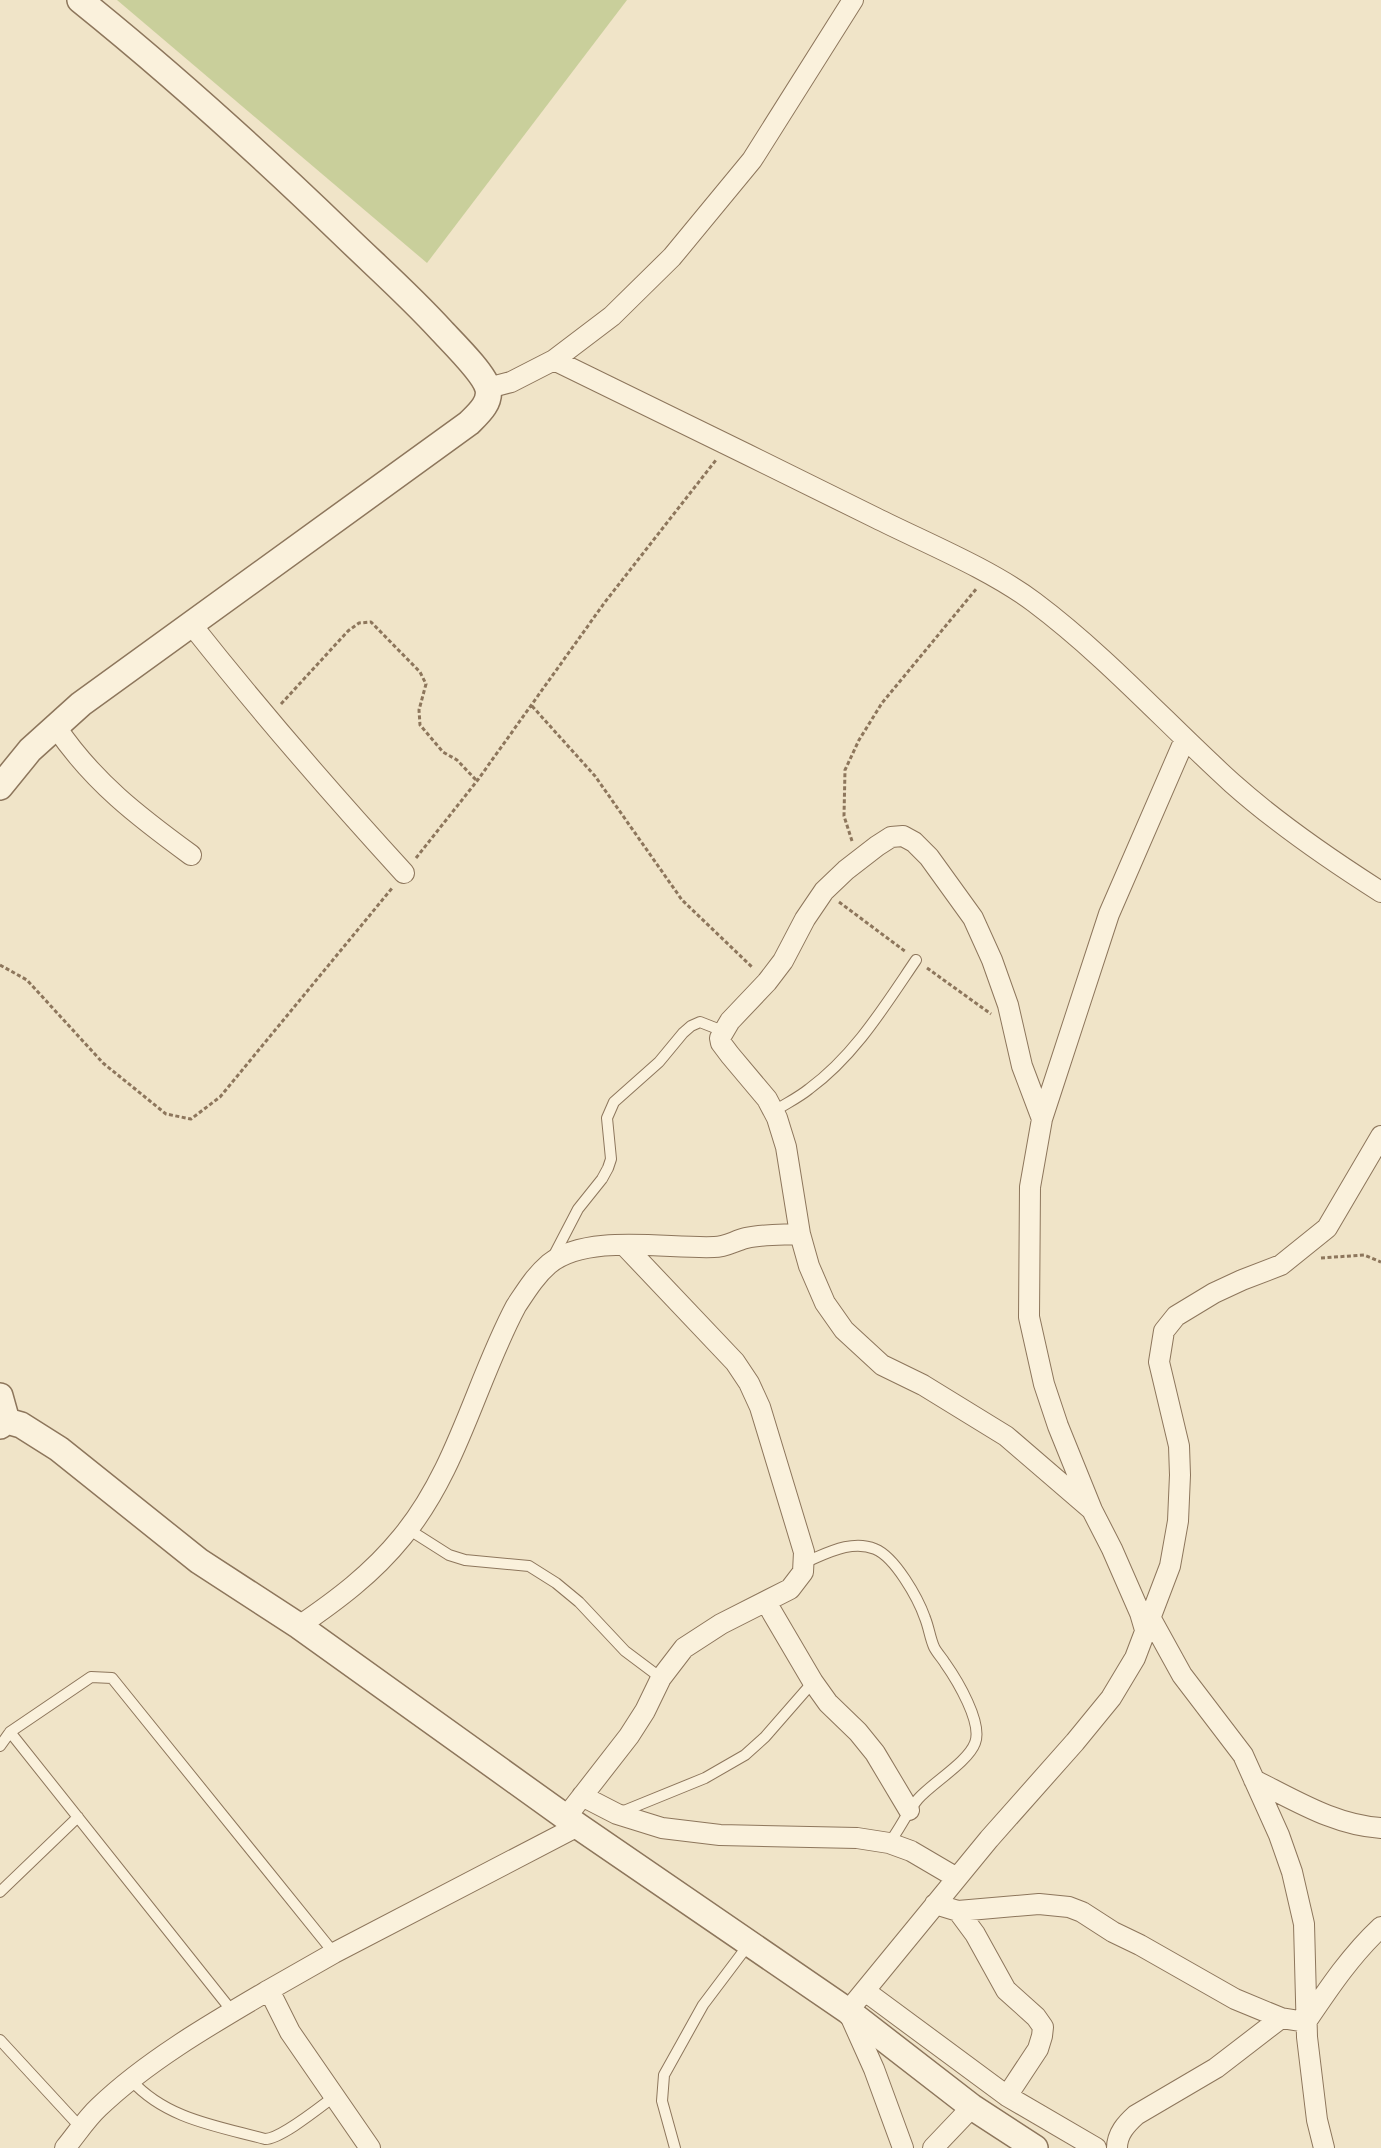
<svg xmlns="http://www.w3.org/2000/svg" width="1381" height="2148" font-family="'Zilla Slab',serif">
  <rect width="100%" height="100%" fill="#f0e4c8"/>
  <path fill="#c9cf9b" d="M117 0H627L427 263Z"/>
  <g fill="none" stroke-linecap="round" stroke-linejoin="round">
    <g stroke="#8d765c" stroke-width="12">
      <path id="service" d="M773 1112C785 1104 798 1098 809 1089 855 1055 884 1007 916 960
        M552 1259 578 1209 602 1179 608 1168 611 1159 607 1118 614 1102 659 1062 683 1033 691 1026 700 1022 723 1031
        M408 1529 449 1555 465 1560 529 1566 556 1583 579 1602 625 1651 661 1678
        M803 1563C826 1554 851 1539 875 1549 895 1557 918 1598 925 1618 929 1628 930 1638 934 1647 937 1653 942 1658 945 1663 957 1680 983 1723 975 1743 968 1762 932 1783 918 1799 907 1812 900 1829 889 1843
        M10 1732 232 2011
        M0 1746 10 1732 91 1677 112 1678 334 1953
        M619 1813 705 1778 745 1755 765 1737 813 1682
        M0 1892 78 1817
        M0 2040 82 2129
        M131 2080C166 2119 217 2126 265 2139 281 2139 320 2107 335 2096
        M675 2148 662 2101 664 2075 703 2005 749 1944"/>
    </g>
    <g stroke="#8d765c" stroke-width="22">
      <path id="minor" d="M554 360C661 412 769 465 876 518 926 543 990 569 1034 602 1106 656 1166 723 1232 783 1278 824 1329 859 1381 892
        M488 388 511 382 554 360 612 316 672 257 752 160 853 0
        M191 624C259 710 330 792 404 873
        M56 727C93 782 139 817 191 855
        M1042 1119 1022 1066 1008 1005 992 960 973 918 929 857 914 842 903 836 891 837 877 846 846 870 824 891 805 919 783 961 767 982 730 1021 720 1038 721 1043 730 1055 767 1099 777 1118 786 1147 800 1234 809 1266 825 1303 844 1330 882 1365 923 1385 1006 1436 1092 1510
        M766 1602 813 1682 828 1703 858 1732 875 1753 909 1810
        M1150 1617 1182 1675 1243 1755 1279 1835 1292 1872 1304 1924 1307 2037 1317 2120 1324 2148
        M299 1626C337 1600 372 1574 402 1537 457 1471 476 1381 516 1306 526 1291 535 1276 549 1264 587 1233 667 1249 714 1247 726 1247 734 1241 746 1238 763 1234 782 1235 800 1234
        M1145 1630 1140 1613 1112 1549 1092 1510 1058 1426 1044 1384 1029 1317 1030 1187 1042 1119 1109 914 1185 739
        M1254 1780C1295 1800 1334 1825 1381 1828
        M582 1796 617 1814 662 1828 720 1835 857 1838 889 1843 911 1851 957 1878
        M566 1817 629 1736 645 1711 661 1678 684 1648 721 1624 790 1589 803 1572 804 1552 760 1407 749 1383 735 1362 625 1246
        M935 1904 958 1911 1039 1904 1069 1907 1082 1912 1113 1932 1140 1945 1235 1999 1281 2018 1306 2022C1329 1988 1351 1955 1381 1927
        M958 1911 975 1934 1006 1990 1036 2017 1043 2027 1042 2036 1038 2049 1007 2096
        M269 1990 334 1953 578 1826
        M865 1991 1007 2096 1096 2148
        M65 2148C76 2135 86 2119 99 2107 147 2061 211 2024 269 1990L290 2032 370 2148
        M903 2148 874 2069 848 2011 989 1839 1075 1742 1111 1698 1135 1658 1170 1566 1178 1521 1180 1475 1179 1446 1159 1362 1164 1331 1176 1316 1214 1293 1242 1280 1281 1265 1327 1228 1381 1136
        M933 2148 972 2107
        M1117 2148C1117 2134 1126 2124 1136 2115L1216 2068 1281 2018"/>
    </g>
    <g stroke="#8d765c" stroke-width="28">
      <path id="tertiary" d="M0 787 30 750 81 704 469 423C478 414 491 403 488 389 485 374 452 342 441 330 410 296 376 266 343 234 259 153 172 74 80 0
        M0 1396 7 1421
        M0 1426 7 1421 21 1425 59 1449 199 1561 299 1626 578 1826 848 2011 972 2107 1035 2148"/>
    </g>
    <path stroke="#8d765c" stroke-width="3" stroke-dasharray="4 2.5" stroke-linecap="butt" d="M281 704 348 631 359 623 371 622 420 672 426 684 419 710 420 725 443 752 457 760 477 781
      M532 706 595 776 682 900 753 968
      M852 841 844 816 845 770 859 740 882 703 977 588
      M416 858 477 781 605 602 716 460
      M839 902 906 952
      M0 965 27 980 103 1063 166 1114 191 1119 220 1097 393 887
      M927 968 991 1014
      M1321 1258 1364 1255 1381 1262"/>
    <use href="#service" stroke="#faf1dc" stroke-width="10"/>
    <use href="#minor" stroke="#faf1dc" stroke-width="20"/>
    <use href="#tertiary" stroke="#faf1dc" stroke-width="25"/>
  </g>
</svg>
